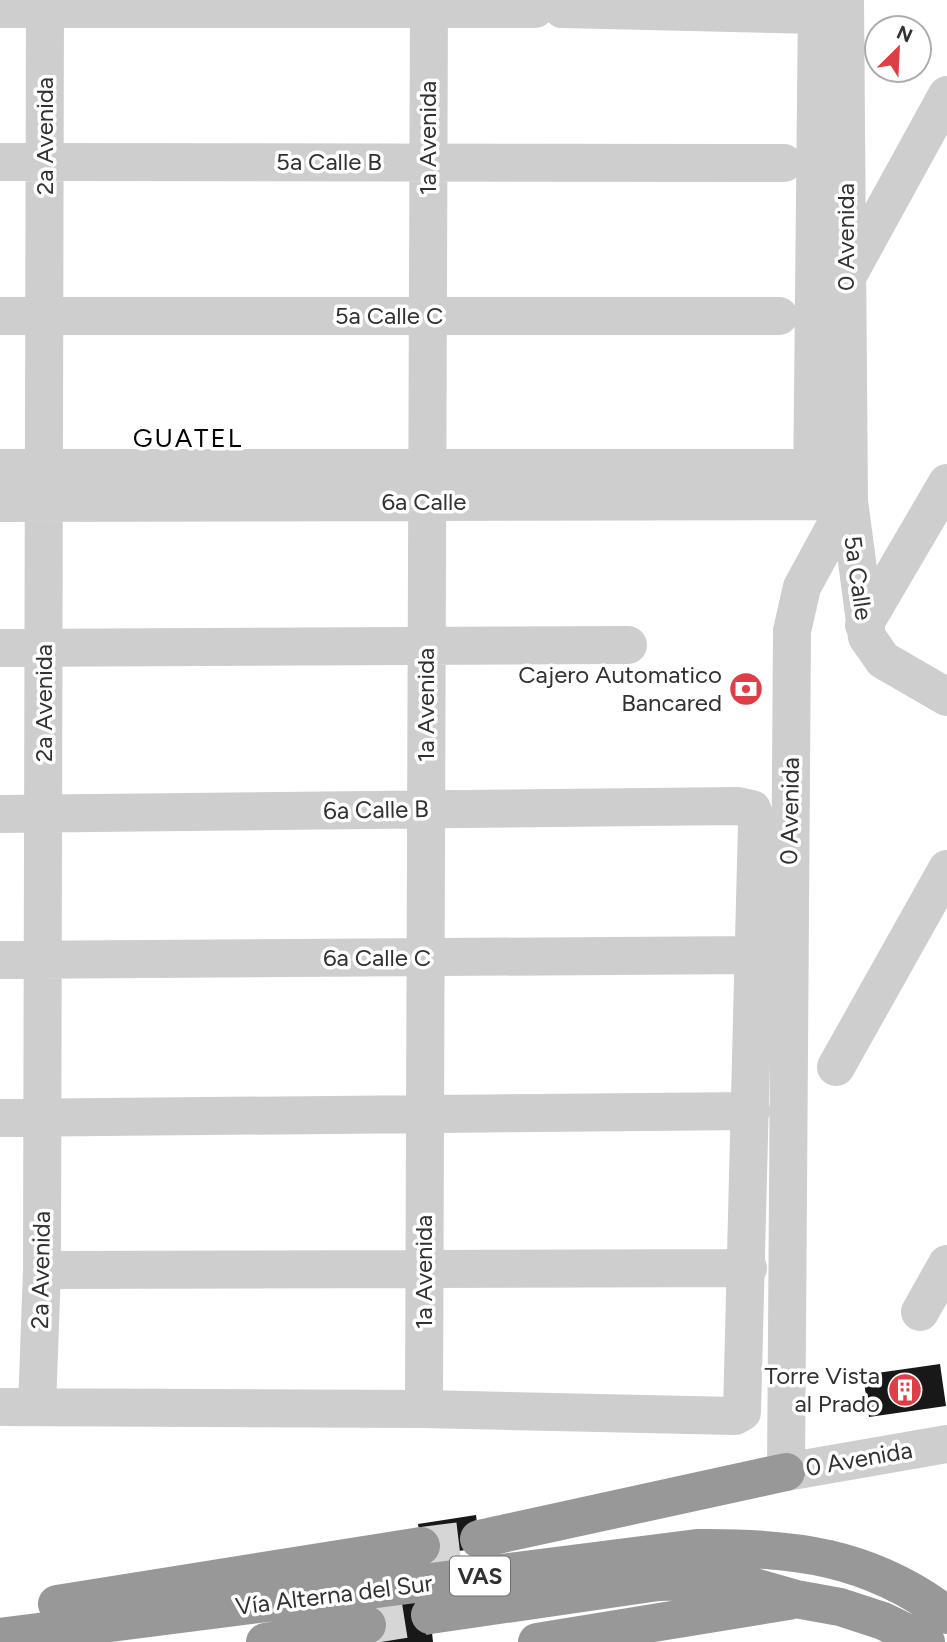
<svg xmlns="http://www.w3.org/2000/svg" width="947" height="1642" font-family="Figtree,sans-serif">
  <rect width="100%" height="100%" fill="#fff"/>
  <path fill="#181818" d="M940 1364 946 1406 869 1417 863 1375Z
    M476 1515 480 1548 423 1556 418 1524Z
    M428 1595 433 1642H370L365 1607Z"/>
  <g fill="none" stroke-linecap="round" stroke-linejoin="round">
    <path stroke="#d6d6d6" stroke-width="38" stroke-dasharray="38 19" stroke-linecap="butt" d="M421 1546 479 1539
      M367 1625 430 1615"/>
    <path stroke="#cecece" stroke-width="38" d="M845 0 849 501 802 587 792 631 786 1472 947 1444
      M0 9H535
      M562 9 817 15
      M0 162 784 163
      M847 277 947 95
      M0 316H779
      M0 468H848
      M812 495 817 0
      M0 503 849 501 867 637 883 660 947 697
      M864 625 947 483
      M0 648 628 645
      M0 814 738 806 752 809 757 823 742 1412 735 1416 424 1409 0 1407
      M0 960 754 955
      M836 1067 947 869
      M0 1118 751 1111
      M42 1270 748 1268
      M920 1312 947 1264
      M37 1407 42 1270 45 0
      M424 1409 429 0"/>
    <path stroke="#989898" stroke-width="38" d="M479 1539 786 1472
      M57 1604 421 1546
      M430 1615 658 1582 730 1580 796 1599 840 1607 883 1621 926 1642
      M0 1637 697 1548C792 1547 870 1556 947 1615
      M265 1642 367 1625
      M537 1642 788 1601"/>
  </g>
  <defs>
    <g id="bank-disc" transform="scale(1.75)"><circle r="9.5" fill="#de3e46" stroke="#fff"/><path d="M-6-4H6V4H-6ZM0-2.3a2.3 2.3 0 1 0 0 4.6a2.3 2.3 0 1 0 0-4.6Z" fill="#fff"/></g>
    <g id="building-disc" transform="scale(1.75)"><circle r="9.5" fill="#de3e46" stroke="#fff"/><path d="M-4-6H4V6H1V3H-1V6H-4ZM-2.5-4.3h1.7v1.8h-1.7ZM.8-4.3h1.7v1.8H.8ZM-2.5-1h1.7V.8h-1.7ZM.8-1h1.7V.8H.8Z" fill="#fff"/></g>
  </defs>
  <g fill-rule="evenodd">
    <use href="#bank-disc" x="746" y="689"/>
    <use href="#building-disc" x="905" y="1390"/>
  </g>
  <g text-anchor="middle" stroke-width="7" stroke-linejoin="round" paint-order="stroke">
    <rect fill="#fff" stroke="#6f6f6f" stroke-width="2" x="450" y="1556.5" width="60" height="39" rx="5"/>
    <g font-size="23" font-weight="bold" fill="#313131">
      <text x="480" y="1584">VAS</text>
    </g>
    <g font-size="24" fill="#313131" stroke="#fff">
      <text transform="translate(45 136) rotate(-90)" y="8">2a Avenida</text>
      <text transform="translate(428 138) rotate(-90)" y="8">1a Avenida</text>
      <text x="329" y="170">5a Calle B</text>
      <text transform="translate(846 237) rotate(-90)" y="8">0 Avenida</text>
      <text x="389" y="324">5a Calle C</text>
      <text x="424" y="510">6a Calle</text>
      <text transform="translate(858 578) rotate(82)" y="8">5a Calle</text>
      <text transform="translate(44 703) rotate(-90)" y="8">2a Avenida</text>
      <text transform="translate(426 705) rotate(-90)" y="8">1a Avenida</text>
      <text transform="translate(376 810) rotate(-1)" y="8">6a Calle B</text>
      <text transform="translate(790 811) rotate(-89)" y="8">0 Avenida</text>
      <text x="377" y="966">6a Calle C</text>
      <text transform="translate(41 1270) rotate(-89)" y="8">2a Avenida</text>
      <text transform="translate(424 1272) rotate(-90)" y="8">1a Avenida</text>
      <text transform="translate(859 1459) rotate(-10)" y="8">0 Avenida</text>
      <text transform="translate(334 1595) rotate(-7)" y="8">Vía Alterna del Sur</text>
    </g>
    <g font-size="24" fill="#313131" stroke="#fff" text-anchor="end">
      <text x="722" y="683">Cajero Automatico<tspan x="722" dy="28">Bancared</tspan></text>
      <text x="880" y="1384">Torre Vista<tspan x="880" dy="28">al Prado</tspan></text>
    </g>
    <g font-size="26" letter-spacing="2" fill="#000" stroke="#fff">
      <text x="188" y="447">GUATEL</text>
    </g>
  </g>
  <g transform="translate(898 49) rotate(24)"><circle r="33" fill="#ffffff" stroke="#adadad" stroke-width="2"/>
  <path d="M0-5L12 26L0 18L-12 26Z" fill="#de3e46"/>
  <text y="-10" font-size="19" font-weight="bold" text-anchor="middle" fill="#313131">N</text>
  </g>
</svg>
